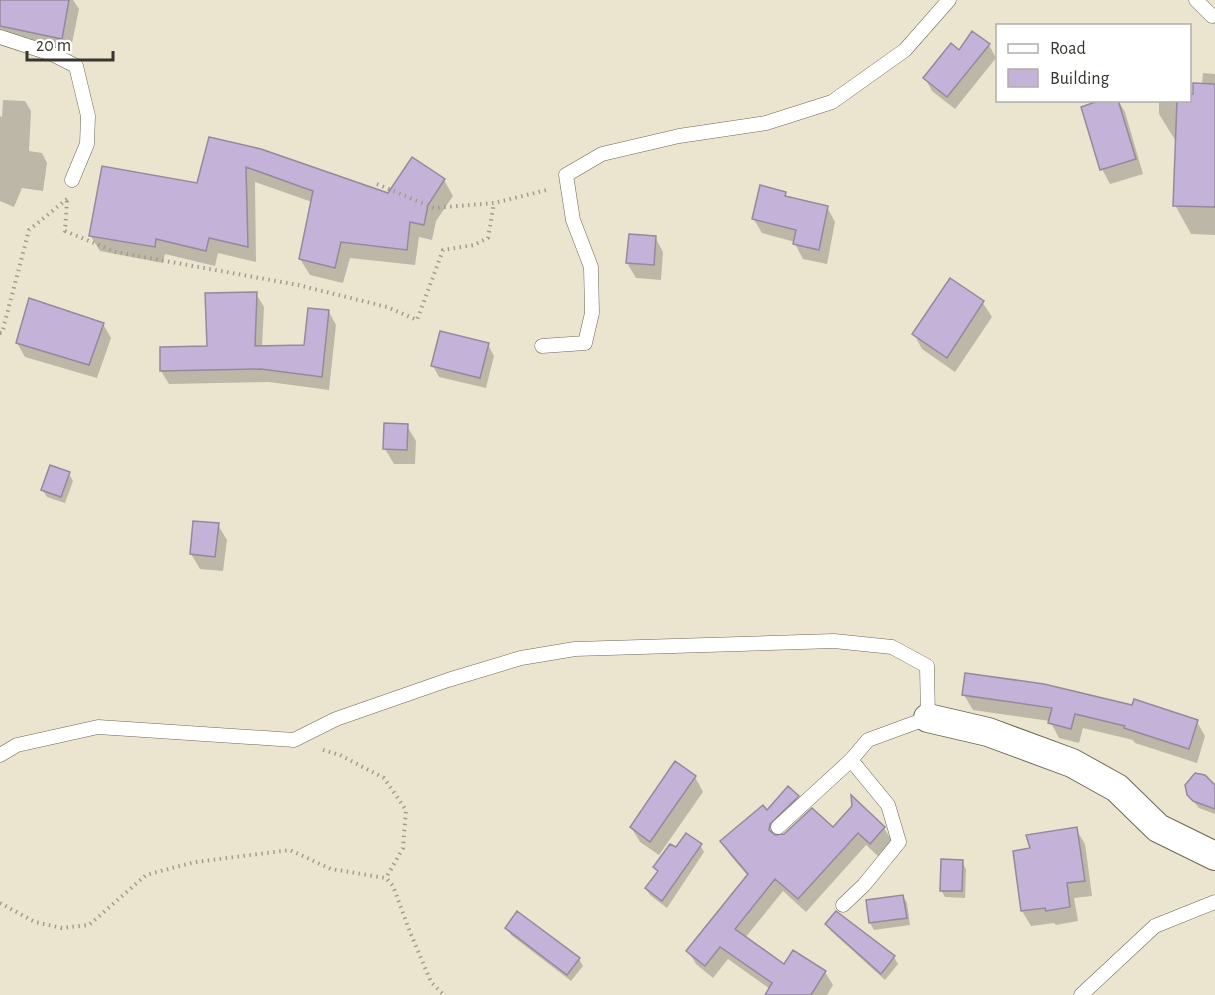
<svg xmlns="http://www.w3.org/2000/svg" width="1215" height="995" font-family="'Alegreya Sans',sans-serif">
  <rect width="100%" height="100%" fill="#ebe5d0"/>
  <path fill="#0003" d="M0 0H73L79 9 70 53 3 39 0 34Z
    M973 33 989 45 996 58 955 109 932 91 925 78 960 52Z
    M1203 73 1215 74V235L1191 234 1175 205 1177 143 1159 114V100H1190V95H1195L1202 85Z
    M3 100 25 101 31 111 29 151 42 153 47 163 43 191 22 188 14 207 0 201V116L2 117Z
    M1118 100 1125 112 1143 174 1110 184 1102 169Z
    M210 139 388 195 412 159 444 180 453 196 436 221 432 240 419 237 415 265 350 258 343 283 310 275 300 259 312 202 255 182 256 262 218 253 215 266 165 254 163 263 100 251 90 235 199 185Z
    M785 193 788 198 827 207 835 222 827 264 803 259 795 244V242L762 233 753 218Z
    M655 237 663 252 661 280 636 278 627 263Z
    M950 280 983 303 992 317 955 372 922 349 914 334Z
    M256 294 264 307 262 347H305L329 312 336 325 329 390 269 382 169 384 161 371 208 348Z
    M103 324 111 338 97 378 25 357 17 343Z
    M488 345 494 356 486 388 439 377 433 366Z
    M407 426 416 441 415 464H394L385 449Z
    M69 474 73 481 65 503 47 497 42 489Z
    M218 525 227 540 223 571 200 569 191 554Z
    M964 695 1197 722 1205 736 1197 763 1135 743 1133 740 1083 728 1079 743 1059 738 1050 721 973 710Z
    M695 777 703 792 659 855 640 842 631 827Z
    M1215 789V814L1199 808 1188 795Z
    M797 797 805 810 777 837 833 830 854 807 853 799 884 828 892 841 878 856 866 845 806 912 783 891 745 938 784 966 825 972 833 985 827 995H767L770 989 728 959 713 978 696 964 688 951 748 876 730 855 722 842 767 812Z
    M1076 829 1085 844 1092 896 1074 898 1078 921 1056 925 1054 923 1031 926 1022 911 1032 850Z
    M700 845 704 852 667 908 650 895 646 888 658 873 655 867 676 849Z
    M962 862 966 869 965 898 945 897 941 890Z
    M903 896 907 903 910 925 874 930 870 923Z
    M827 924 894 957 898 964 885 980 831 931Z
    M507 928 579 959 583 966 571 981 511 935Z"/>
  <path fill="#c5b2d9" stroke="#938a9c" stroke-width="1.5" d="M0 0H69L62 39 0 26Z
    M972 31 990 44 947 97 923 78 951 43 959 50Z
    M1193 83 1215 84V207L1173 206 1177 100H1190V94H1193Z
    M1101 100H1118L1136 159 1100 170 1081 107Z
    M209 137 261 149 388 193 412 157 445 179 428 205 424 225 410 222 407 250 341 242 335 268 299 259 313 191 246 167 248 247 209 238 206 251 156 239 155 247 89 236 102 166 197 183Z
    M760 185 786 192 785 196 828 206 819 250 793 244 796 230 752 219Z
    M629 234 656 236 654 265 626 263Z
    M950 278 984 301 947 358 912 334Z
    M257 292 255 346 304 345 308 308 329 310 322 377 261 369 160 371V347L207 346 205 293Z
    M29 298 104 323 89 365 16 343Z
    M440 331 489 343 480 378 431 366Z
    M384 423 408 424 407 450 383 449Z
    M50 465 70 472 61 497 41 490Z
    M193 521 219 523 215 557 190 554Z
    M965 673 1044 684 1132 705 1134 699 1198 720 1189 749 1124 728 1125 726 1075 714 1071 729 1048 723 1052 708 962 695Z
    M675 761 696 776 650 842 630 827Z
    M1195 773 1205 775 1215 785V809L1193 801 1187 795 1185 785Z
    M788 786 799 796 770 824 769 830 775 835 784 834 812 808 833 827 852 806 851 795 885 827 870 844 858 833 798 899 775 879 735 929 784 964 793 950 826 971 811 995H765L772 983 720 947 705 966 686 951 748 874 720 841 763 805 767 810Z
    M1077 827 1085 881 1067 883 1070 907 1046 911 1045 908 1021 911 1013 851 1030 848 1026 835Z
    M686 833 702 844 662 901 645 888 658 871 653 867 670 844 676 847Z
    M941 859 963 860 962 891H940Z
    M903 895 907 918 869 923 866 900Z
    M517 911 580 958 567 975 505 928Z
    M836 911 895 956 881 974 825 924Z"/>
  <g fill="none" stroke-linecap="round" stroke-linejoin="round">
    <g stroke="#6d6856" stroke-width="15">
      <path id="service" d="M1196 0 1212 16
        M0 37 52 54 76 66 88 116 87 144 72 180
        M542 346 585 343 592 313 591 267 573 220 566 175 602 154 679 136 766 123 832 102 905 50 949 0
        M0 755 17 745 98 727 294 740 336 719 448 680 521 658 575 649 834 641 892 647 927 666 928 718 868 740 851 760 778 827
        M843 905 864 885 899 842 888 805 851 760
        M1081 995 1155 926 1215 902"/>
    </g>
    <g stroke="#6d6856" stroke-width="30">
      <path id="minor" d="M928 718 988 732 1072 763 1117 788 1158 828 1215 856"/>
    </g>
    <path stroke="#a19d8d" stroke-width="4" stroke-dasharray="1.5 4.5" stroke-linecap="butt" d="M377 184 434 208 494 203 547 190
      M67 201 65 231 116 252 298 285 387 307 417 320 443 250 474 245 488 238 494 203
      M0 333H2L29 230 67 199
      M323 750 340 755 384 778 406 810 403 848 386 878
      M0 903 35 922 62 928 89 925 146 875 195 862 290 850 331 869 386 878 393 886 410 932 431 982 444 995"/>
    <use href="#service" stroke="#fff" stroke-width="14"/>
    <use href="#minor" stroke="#fff" stroke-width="28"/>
  </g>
  <rect x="996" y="24" width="195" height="78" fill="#ffffff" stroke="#afaeab" stroke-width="1.5"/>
  <rect x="1008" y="44" width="30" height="9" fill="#ffffff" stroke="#afaeab" stroke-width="1.5"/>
  <text x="1050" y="54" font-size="18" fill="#37352d">Road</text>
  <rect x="1008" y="69" width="30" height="18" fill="#c5b2d9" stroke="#afaeab" stroke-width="1.5"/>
  <text x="1050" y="84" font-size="18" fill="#37352d">Building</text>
  <path d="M27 51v9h86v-9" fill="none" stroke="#37352d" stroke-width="3"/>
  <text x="36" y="51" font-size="18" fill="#37352d" stroke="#ffffff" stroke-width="4.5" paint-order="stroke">20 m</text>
</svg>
